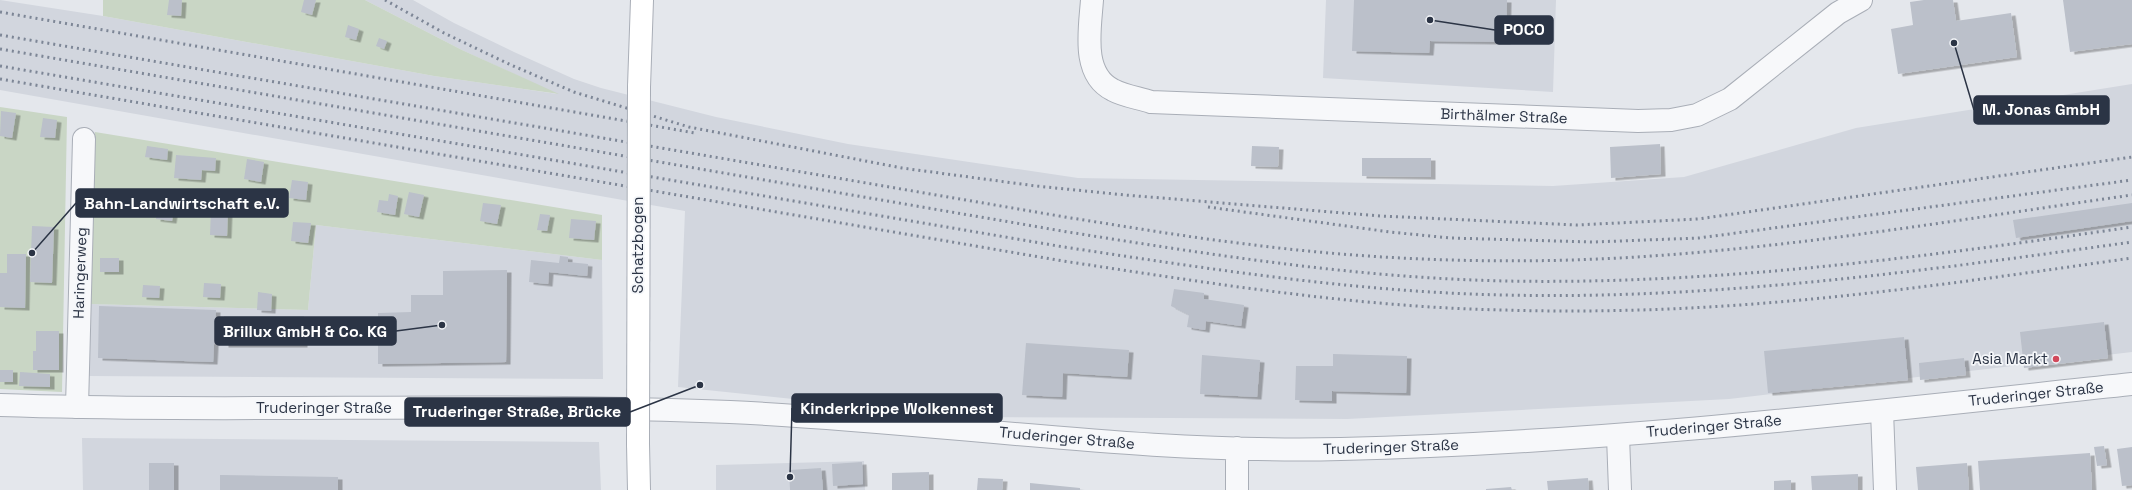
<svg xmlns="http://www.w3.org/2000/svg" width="2132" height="490" font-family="'Space Grotesk',sans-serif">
  <defs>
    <filter id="shadow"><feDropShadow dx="4.5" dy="2.5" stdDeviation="0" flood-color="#0004"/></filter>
  </defs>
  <rect width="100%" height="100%" fill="#e4e7ec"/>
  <path fill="#d2d6de" d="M0 0 103 16 434 76 557 94 462 50 365 0H413L454 23 514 52 574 79 601 88 716 117 848 144 1078 178 1553 186 1684 177 1856 128 2132 84V352L1729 399 1347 419 964 417 678 387 685 211 0 90Z
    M1326 0H1556L1553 92 1323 78Z
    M316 225 602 260 603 379 89 376V304L308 310Z
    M82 438 599 442 601 490H83Z
    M864 461 865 490H716V465Z"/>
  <path fill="#c9d6c5" d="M103 0H365L462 50 559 94 434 76 103 16Z
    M0 107 67 117 62 392 0 389Z
    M95 132 602 215V260L316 225 308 310 89 304Z"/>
  <path fill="#bbc0ca" filter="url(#shadow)" d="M169 0H182L181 16 167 15Z
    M304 0H316L312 15 301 12Z
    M1354 0H1507L1506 42 1430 41 1429 53 1352 51Z
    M1924 0H1953L1956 21 2011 13 2017 57 1898 74 1891 29 1913 25 1910 2Z
    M2063 0H2132V44L2070 52Z
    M348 25 359 29 356 40 345 37Z
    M379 38 387 41 384 49 376 46Z
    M1 111 16 113 12 138 0 136Z
    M43 118 57 120 55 138 40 137Z
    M1660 144 1661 174 1611 178 1610 147Z
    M147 146 168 149 167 160 145 157Z
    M1252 146 1279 147 1278 167 1251 166Z
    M176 155 216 158 215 171 202 170 201 180 174 178Z
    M1362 158H1431V177L1362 176Z
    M247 159 264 162 261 182 244 179Z
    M292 180 308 182 306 200 289 198Z
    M409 192 424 195 419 217 404 214Z
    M389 194 398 196 395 215 377 212 379 200 388 201Z
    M159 198 175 200 172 221 156 219Z
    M483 203 501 205 497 224 480 221Z
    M2132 203V221L2016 238 2013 220Z
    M211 209 228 210 227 236 210 235Z
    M540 214 550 215 547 231 537 230Z
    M571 219 596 221 594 240 569 238Z
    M293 222 311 223 308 243 291 241Z
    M32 226 54 227 52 283 30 282Z
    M7 254H26L25 308 0 307V273H7Z
    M560 256 568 257V262L588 264 587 276 549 272 548 284 529 282 531 260 559 263Z
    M100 258H119V272H100Z
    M507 270 506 362 378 364V313L411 312V295H443V271Z
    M204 283 221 284 220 298 203 297Z
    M143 285 160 286 159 298 142 297Z
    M1174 289 1204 293V299L1244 305 1241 326 1206 321 1205 330 1187 327 1189 315 1171 306Z
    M258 292 272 294 271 311 257 310Z
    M99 306 216 310 213 362 98 358Z
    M224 316H304L303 345H224Z
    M2104 322 2108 358 2024 368 2020 332Z
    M36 331H59V370H33V351H36Z
    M1904 337 1908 380 1768 393 1764 351Z
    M1026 343 1129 350 1127 377 1063 373 1062 397 1022 395Z
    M1333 354 1407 356 1406 393 1332 391V401L1295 400 1296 366H1333Z
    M1202 355 1260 360 1257 397 1200 394Z
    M1964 358 1966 375 1920 380 1919 363Z
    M0 370H13V382H0Z
    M20 372 50 374V387L19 386Z
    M2104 446 2107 465 2097 466 2094 447Z
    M2132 447V485L2122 486 2117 449Z
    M2090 453 2092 490H1980L1978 461Z
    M862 462 863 484 833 486 832 464Z
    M149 463H174V490H149Z
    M1967 463 1969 490H1918L1916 467Z
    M821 468 823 490H790L789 470Z
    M929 472V490H892V473Z
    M1858 474V490H1812L1811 476Z
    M220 475 338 477V490H220Z
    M978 478 1003 479 1002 490H977Z
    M1588 478 1589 490H1548L1547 481Z
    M1791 480V490H1774V481Z
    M1030 483 1080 488V490H1030Z
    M1511 487 1512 490H1486V489Z"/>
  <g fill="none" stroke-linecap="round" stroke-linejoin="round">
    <g stroke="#a9aeb7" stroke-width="24">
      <path id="minor" d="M1092 0C1090 29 1081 74 1113 90 1124 96 1139 98 1151 102L1638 121 1671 120 1697 115 1730 99 1838 13 1861 0
        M77 407 84 139
        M1882 411 1885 490
        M1618 436 1620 490"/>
    </g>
    <g stroke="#a9aeb7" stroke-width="24">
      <path id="tertiary" d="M0 405C243 413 487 402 730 412 934 421 1136 454 1341 449 1605 443 1869 412 2132 384
        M1237 490V448"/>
    </g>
    <g stroke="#a9aeb7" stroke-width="24">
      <path id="secondary" d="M639 87 642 0
        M638 444 639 490"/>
    </g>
    <use href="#minor" stroke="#f7f8fa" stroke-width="22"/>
    <use href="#tertiary" stroke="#f7f8fa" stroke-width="22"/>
    <use href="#secondary" stroke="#fff" stroke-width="22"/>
    <path stroke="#7d8696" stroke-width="3" stroke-dasharray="2 4" stroke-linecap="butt" d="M385 0 444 33 511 65 574 92 689 127 902 168 1036 186 1125 195 1380 216 1577 225 1698 219 2132 157
      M0 12 695 133
      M0 35 1071 218C1129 227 1187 237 1246 244 1362 259 1482 264 1599 259 1778 251 1955 220 2132 195
      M0 49 1068 232C1213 255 1358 278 1506 281 1716 285 1925 257 2132 227
      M0 66 1064 247C1210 269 1356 292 1504 295 1715 300 1923 271 2132 242
      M0 79 1063 261C1209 283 1355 307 1503 310 1571 312 1640 311 1708 307 1850 299 1991 278 2132 258
      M1208 207 1390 232 1450 238 1593 242 1699 238 2132 180"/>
    <g stroke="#a9aeb7" stroke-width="24" stroke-linecap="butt">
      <path id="secondary-bridge" d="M638 444 639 87"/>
    </g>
    <use href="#secondary-bridge" stroke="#fff" stroke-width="22"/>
  </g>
  <circle fill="#d1495b" stroke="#f4f6f9" stroke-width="1.5" cx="2056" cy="359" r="4"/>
  <g text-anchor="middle" stroke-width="3.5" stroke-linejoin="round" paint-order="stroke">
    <g font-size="15" fill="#2b3445" stroke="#f4f6f9">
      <text transform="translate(1504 116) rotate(2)" y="5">Birthälmer Straße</text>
      <text transform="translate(638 245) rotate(-90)" y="5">Schatzbogen</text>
      <text transform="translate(80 273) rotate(-88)" y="5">Haringerweg</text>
      <text transform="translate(2036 394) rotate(-6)" y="5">Truderinger Straße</text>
      <text x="324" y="413">Truderinger Straße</text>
      <text transform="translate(1714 426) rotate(-5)" y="5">Truderinger Straße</text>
      <text transform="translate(1067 438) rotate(5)" y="5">Truderinger Straße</text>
      <text transform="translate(1391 447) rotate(-2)" y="5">Truderinger Straße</text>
    </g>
    <g font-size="15" fill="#2b3445" stroke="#f4f6f9" text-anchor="end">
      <text x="2048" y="364">Asia Markt</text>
    </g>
  </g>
  <path fill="none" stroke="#2b3445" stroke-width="1.5" d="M1430 20L1495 30M1954 43L1974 110M32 253L76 203M442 325L396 331M790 477L792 408M700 385L630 412"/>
  <g fill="#2b3445" stroke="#f4f6f9" stroke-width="1.5">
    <circle cx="1430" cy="20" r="4"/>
    <circle cx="1954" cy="43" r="4"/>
    <circle cx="32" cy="253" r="4"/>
    <circle cx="442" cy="325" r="4"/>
    <circle cx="790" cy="477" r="4"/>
    <circle cx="700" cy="385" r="4"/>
  </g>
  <g fill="#2b3445" stroke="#2b3445" stroke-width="1.5">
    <rect x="1495" y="16" width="58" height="28" rx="4"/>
    <rect x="1974" y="96" width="135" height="28" rx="4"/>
    <rect x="76" y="189" width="212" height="28" rx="4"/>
    <rect x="215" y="317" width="181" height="28" rx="4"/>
    <rect x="792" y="394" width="210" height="28" rx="4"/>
    <rect x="405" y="398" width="225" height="28" rx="4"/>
  </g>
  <g font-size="16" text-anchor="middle" font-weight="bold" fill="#fff">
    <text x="1524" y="35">POCO</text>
    <text x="2041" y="115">M. Jonas GmbH</text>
    <text x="182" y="209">Bahn-Landwirtschaft e.V.</text>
    <text x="305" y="337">Brillux GmbH &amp; Co. KG</text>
    <text x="897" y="414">Kinderkrippe Wolkennest</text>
    <text x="517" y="417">Truderinger Straße, Brücke</text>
  </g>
</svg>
